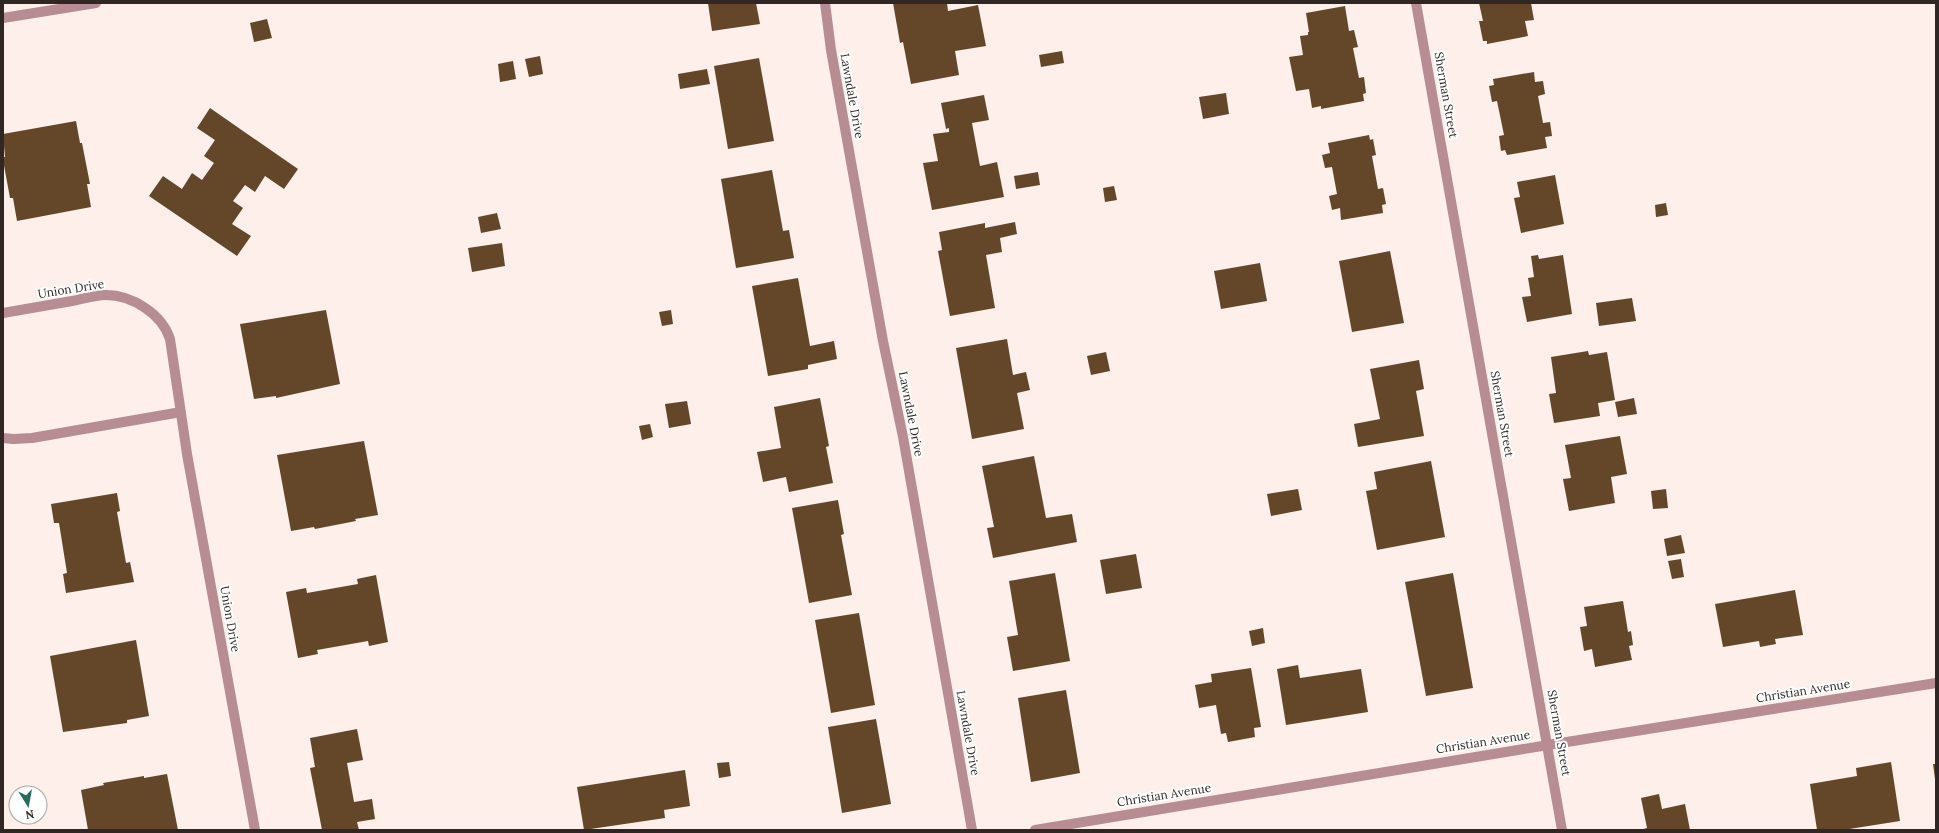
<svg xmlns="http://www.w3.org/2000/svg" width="1939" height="833" font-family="Lora,serif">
  <rect width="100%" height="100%" fill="#feefeb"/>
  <path fill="#644629" d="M708 3H756L760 24 712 31Z
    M893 3H947L948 11 978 5 986 46 955 51 959 75 911 84 903 42 900 43Z
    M1479 3H1531L1534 20 1525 21 1528 36 1487 44V41H1483L1479 21H1483Z
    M1345 6 1349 31 1354 30 1358 47 1353 48 1359 78 1364 77 1366 93 1363 94 1364 101 1321 109V106L1312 108 1309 89 1296 91 1289 57 1303 55 1300 36 1308 35V32H1309L1306 13Z
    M267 19 272 38 254 42 250 23Z
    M1062 51 1064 63 1041 67 1039 55Z
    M540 56 543 74 529 77 525 59Z
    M759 58 774 141 728 149 714 66Z
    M513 61 516 79 500 82 498 64Z
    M707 69 710 84 680 89 678 74Z
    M1534 72 1535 82 1543 81 1545 94 1538 96 1543 123 1550 122 1552 136 1545 137 1547 148 1507 155 1505 150 1501 151 1499 136 1504 135 1497 101 1492 102 1489 86 1494 85 1493 79Z
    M1226 93 1229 114 1203 119 1199 97Z
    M984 95 989 120 972 123 980 166 997 162 1004 197 932 210 923 163 938 161 933 134 949 132V128L946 129 941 103Z
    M210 108 298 169 284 189 265 176 255 192 245 185 233 201 243 208 232 224 251 236 237 256 149 196 163 176 182 189 192 173 202 180 214 163 204 156 215 140 197 128Z
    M76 121 80 143H82L90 184H87L91 207 17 221 13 198H10L3 160V157H5L3 134Z
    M1369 135 1370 140 1373 139 1376 155 1372 156 1378 189 1383 188 1386 204 1382 205 1383 213 1341 220 1340 208 1332 210 1329 196 1337 194 1332 167 1325 168 1322 155 1330 153 1328 143Z
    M772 170 783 231 789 230 794 258 736 268 721 179Z
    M1038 172 1040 185 1016 189 1014 176Z
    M1555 175 1564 224 1521 233 1514 198 1520 197 1517 182Z
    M1114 186 1117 200 1105 202 1103 188Z
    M1666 203 1668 215 1656 217 1655 205Z
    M497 213 501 229 481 233 478 217Z
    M1015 222 1017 234 1000 238 1002 252 986 255 995 308 950 316 938 251 942 250 939 232 985 223V228Z
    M502 243 505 266 472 272 468 248Z
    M1390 251 1404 323 1352 332 1339 261Z
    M1538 255 1539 259 1563 255 1572 314 1527 322 1522 297 1531 296 1528 278 1534 277 1531 256Z
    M1260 263 1267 301 1221 309 1214 271Z
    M798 278 810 346 834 341 837 359 808 365V369L768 376 752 286Z
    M1632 298 1636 321 1599 326 1596 303Z
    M326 310 340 384 276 398V396L254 399 240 324Z
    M671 310 673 324 662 326 659 312Z
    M1007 339 1013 375 1026 372 1030 390 1017 393 1024 429 972 439 956 348Z
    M1588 351 1589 355 1607 352 1615 400 1598 403 1600 416 1554 423 1549 394 1556 393 1551 357Z
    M1106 352 1110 371 1091 375 1087 356Z
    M1419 360 1424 389 1416 391 1424 436 1358 447 1354 424 1380 419 1370 369Z
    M820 398 829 446 826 447 833 483 789 492 786 477 763 482 757 452 781 448 774 407Z
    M1634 398 1637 414 1618 417 1615 402Z
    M687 401 691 424 669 428 665 404Z
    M650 424 653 437 642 440 639 426Z
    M1620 436 1627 474 1611 477 1615 503 1569 511 1563 479 1571 478 1565 445Z
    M364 441 378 515 355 519 356 521 315 529 314 527 291 531 277 455Z
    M1034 456 1046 518 1072 514 1077 542 993 558 987 528 994 527 982 466Z
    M1431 461 1445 537 1377 550 1366 491 1377 489 1374 472Z
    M1298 489 1302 510 1271 516 1267 494Z
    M1666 489 1668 508 1653 509 1651 491Z
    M117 493 120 511 117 512 126 563 130 562 134 582 66 593 63 574 67 573 59 523H54L51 504Z
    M838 500 844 534 841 535 852 595 809 603 792 508Z
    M1681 535 1685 553 1667 556 1664 539Z
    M1136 554 1142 588 1106 594 1100 560Z
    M1681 559 1684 577 1672 579 1668 561Z
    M1055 573 1070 661 1013 671 1007 637 1018 635 1009 581Z
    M1453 573 1473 688 1426 696 1405 582Z
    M376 575 388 642 369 646 368 641 317 650 318 654 298 658 286 592 306 588 307 593 358 584 357 579Z
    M1795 590 1803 635 1775 639 1776 644 1760 647 1759 641 1723 647 1715 604Z
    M1623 601 1628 632 1631 631 1633 645 1629 646 1632 660 1595 667 1592 649 1584 651 1580 627 1587 626 1584 607Z
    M859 613 875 705 831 713 815 620Z
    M1263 628 1265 643 1252 646 1249 631Z
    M136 640 149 716 127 720V723L63 732 50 656Z
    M1298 665 1300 678 1361 669 1368 712 1286 725 1277 669Z
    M1251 668 1261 727 1254 728 1255 737 1228 742 1226 733 1221 734 1216 705 1199 708 1195 685 1212 682 1211 674Z
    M1066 690 1080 773 1031 782 1018 698Z
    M876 719 891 804 842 813 828 727Z
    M357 729 363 760 347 763 354 802 372 799 375 819 357 822 359 830H322L310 768 315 767 310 738Z
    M729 762 731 776 719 778 717 763Z
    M1891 762 1900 821 1843 830H1817L1810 784 1857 776 1856 768Z
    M1933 764H1936V779H1935Z
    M685 770 690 806 664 810 665 818 584 830 577 787Z
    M167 774 178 830H88L81 790 104 785 103 783 144 776V778Z
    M1659 794 1662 809 1685 804 1690 830H1640L1647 828 1641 798Z"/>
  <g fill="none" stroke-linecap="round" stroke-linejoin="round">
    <path stroke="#b78c93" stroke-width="10" d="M825 3 831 50 883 341 903 437 972 830
      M1416 3 1562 830
      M3 18 96 3
      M3 313C26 309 49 305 72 301 83 299 95 295 106 295 132 295 162 314 170 339L187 454 255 830
      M3 438 13 439 32 438 181 412
      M1035 830 1548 745 1936 683"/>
  </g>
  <g text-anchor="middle" stroke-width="4" stroke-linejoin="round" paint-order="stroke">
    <g font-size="12" fill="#302724" stroke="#fff">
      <text transform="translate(1446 95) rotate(80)" y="4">Sherman Street</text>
      <text transform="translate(852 96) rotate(80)" y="4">Lawndale Drive</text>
      <text transform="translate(71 289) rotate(-9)" y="4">Union Drive</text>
      <text transform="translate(911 414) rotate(79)" y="4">Lawndale Drive</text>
      <text transform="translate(1502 414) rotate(80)" y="4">Sherman Street</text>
      <text transform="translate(230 619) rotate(80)" y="4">Union Drive</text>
      <text transform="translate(1803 691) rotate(-9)" y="4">Christian Avenue</text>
      <text transform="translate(968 733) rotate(80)" y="4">Lawndale Drive</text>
      <text transform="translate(1559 733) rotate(80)" y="4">Sherman Street</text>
      <text transform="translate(1483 742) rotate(-9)" y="4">Christian Avenue</text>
      <text transform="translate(1164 795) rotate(-9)" y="4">Christian Avenue</text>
    </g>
  </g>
  <rect width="1939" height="833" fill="none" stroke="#302724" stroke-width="8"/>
  <g transform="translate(28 805) rotate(169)"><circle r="19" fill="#ffffff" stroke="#aca9a7"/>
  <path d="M0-3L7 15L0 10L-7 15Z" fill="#266b5e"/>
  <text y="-6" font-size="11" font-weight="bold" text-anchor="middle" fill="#302724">N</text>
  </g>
</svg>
